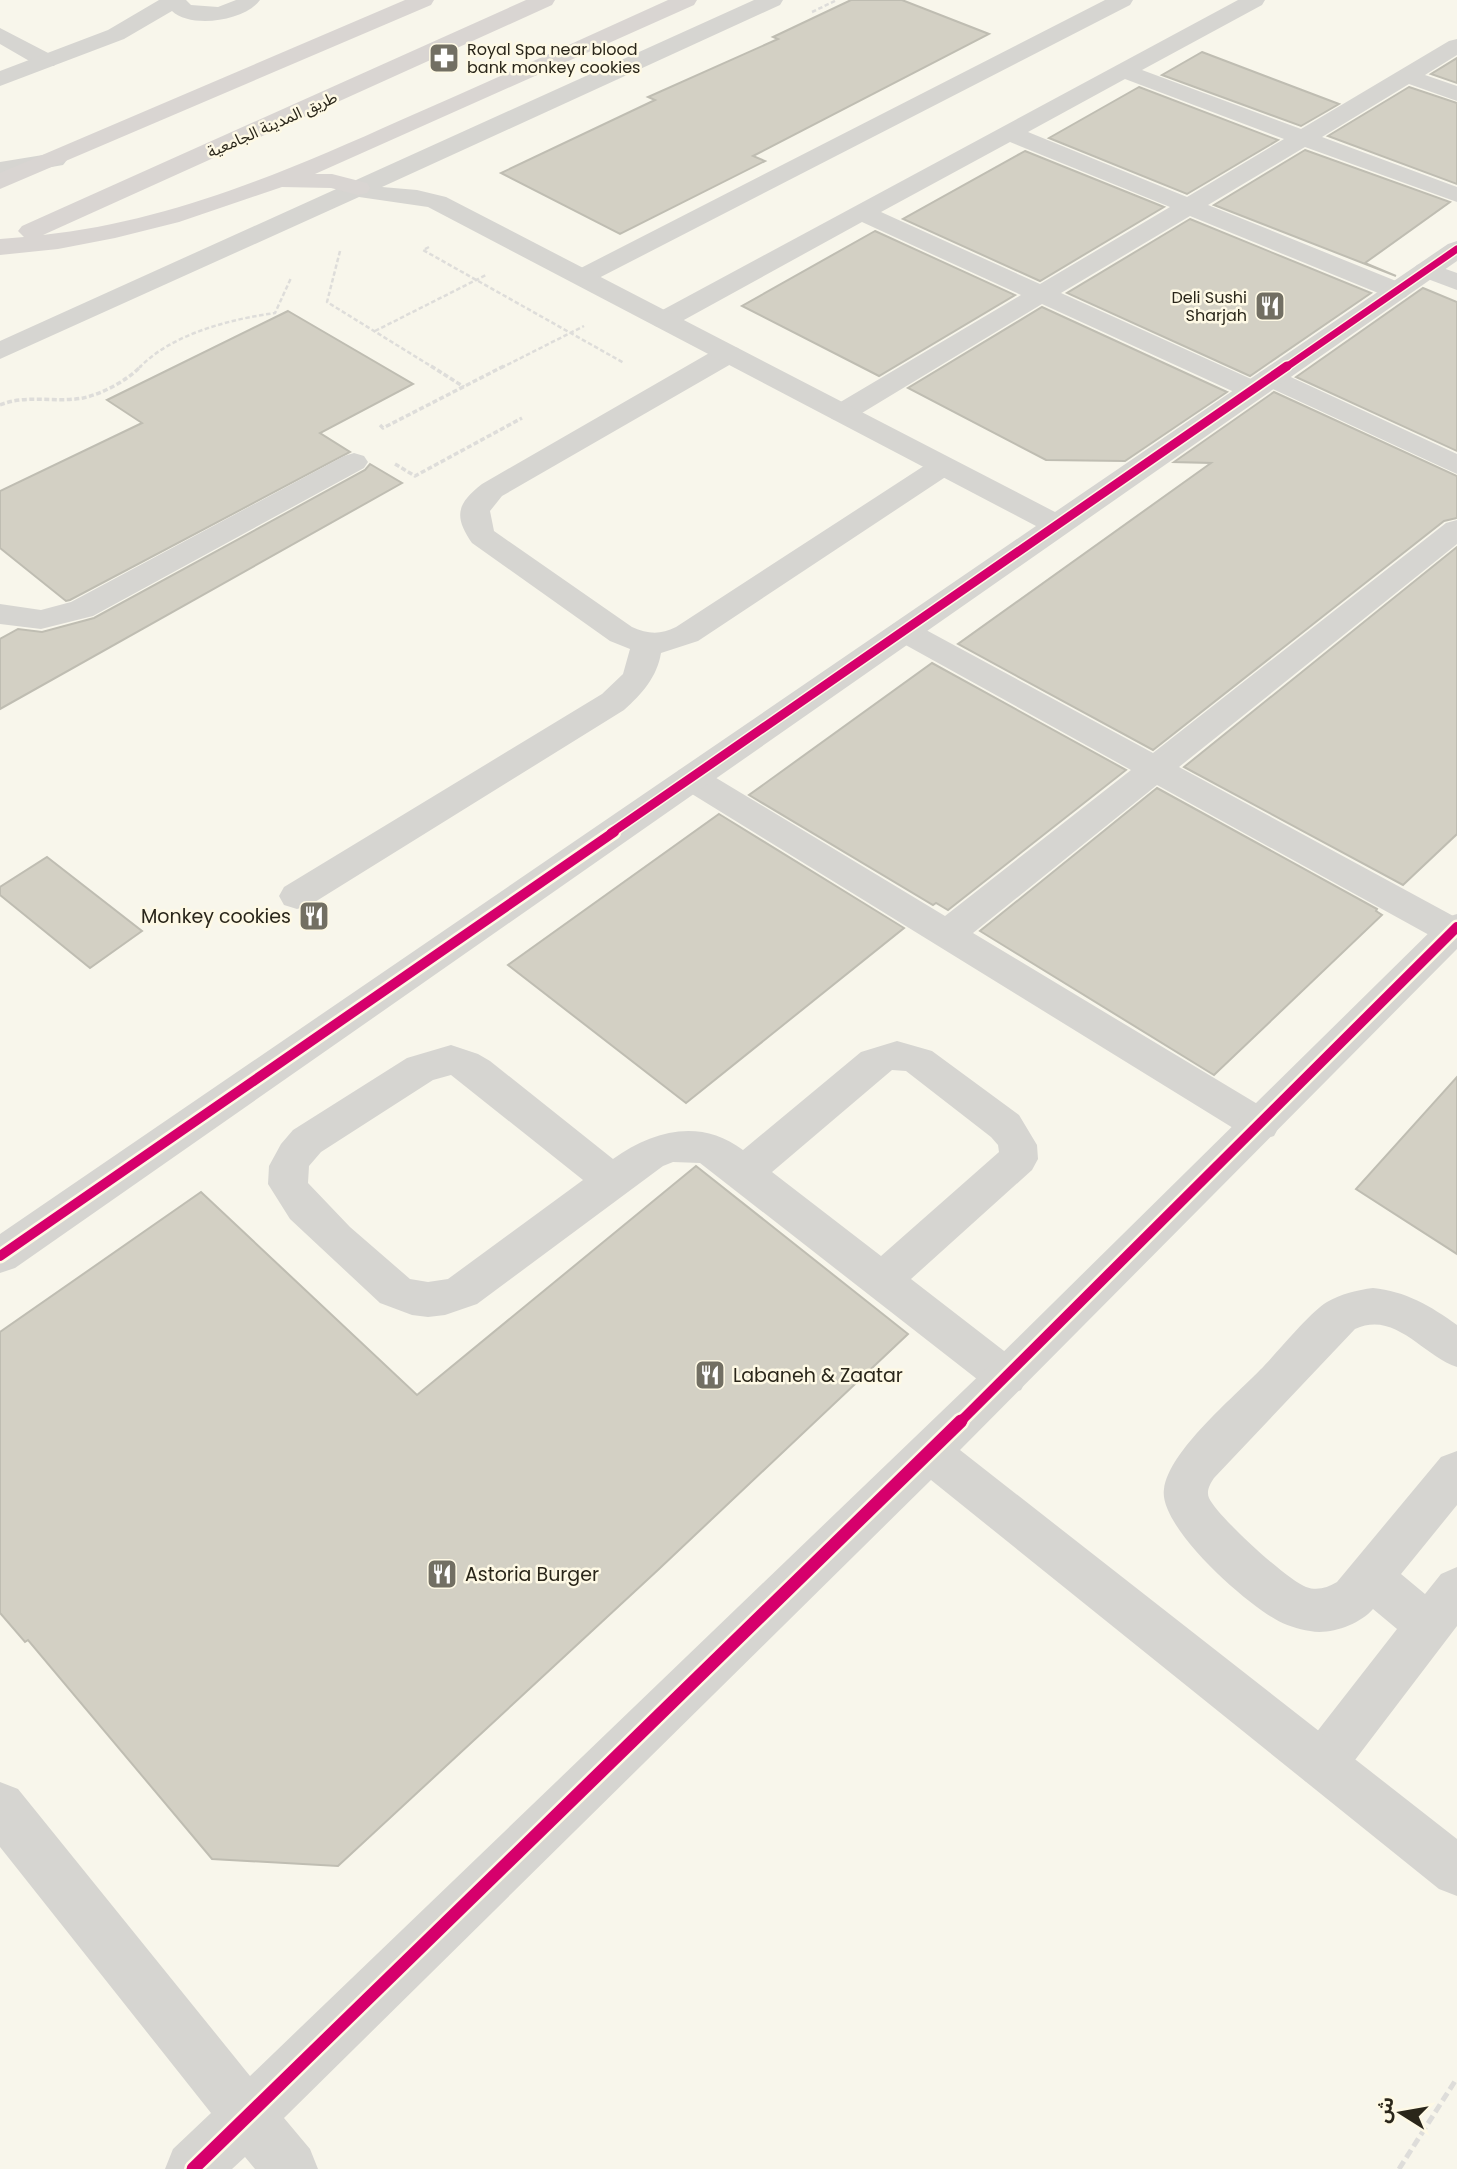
<svg xmlns="http://www.w3.org/2000/svg" width="1457" height="2169" font-family="Poppins,'Noto Sans Arabic',sans-serif">
  <rect width="100%" height="100%" fill="#f8f6eb"/>
  <path fill="#d3d0c4" stroke="#bfbdb2" stroke-width="2" d="M851 0H902L989 34 753 156 765 161 620 234 501 173 655 100 648 97 778 39 773 37Z
    M1202 52 1339 104 1301 126 1162 75Z
    M1457 58V83L1431 74Z
    M1139 87 1278 140 1187 194 1049 138Z
    M1409 87 1457 103V184L1328 136Z
    M1305 150 1450 202 1365 263 1396 276 1214 205Z
    M1025 151 1164 207 1040 281 903 219Z
    M1190 219 1371 293 1250 376 1067 293Z
    M875 231 1015 295 879 376 742 306Z
    M1423 288 1457 302V451L1296 377Z
    M1042 307 1227 392 1125 461 1046 460 908 388Z
    M288 311 413 384 320 433 350 452 70 600 66 601 0 548V491L142 423 107 400Z
    M1274 392 1457 476V518L1444 521 1153 750 958 644 1211 463 1174 462Z
    M370 464 402 483 0 709V639L18 629 42 632 94 618 365 470Z
    M1457 547V834L1403 885 1184 767Z
    M932 663 1126 770 948 910 936 903 933 905 749 795Z
    M1157 788 1377 909 1376 911 1382 915 1214 1075 980 931Z
    M719 814 904 928 686 1103 508 965Z
    M47 857 142 931 90 968 0 895V887Z
    M1457 1077V1254L1356 1189Z
    M696 1166 908 1334 659 1569 338 1866 212 1859 28 1640 25 1642 0 1613V1332L201 1192 417 1395Z"/>
  <g fill="none" stroke-linecap="round" stroke-linejoin="round">
    <path stroke="#deddda" stroke-width="2.5" stroke-dasharray="4.5 2.5" stroke-linecap="butt" d="M812 12 837 0
      M429 247 423 250 624 363
      M340 251 327 302 434 368
      M375 331 486 275
      M139 368C171 334 231 319 275 313L291 278
      M501 368 584 326"/>
    <path stroke="#deddda" stroke-width="3.5" stroke-dasharray="5 2.5" stroke-linecap="butt" d="M431 366 464 387
      M0 405C26 394 55 403 83 398 102 394 128 380 141 366
      M380 425 383 428 504 366
      M395 464 415 476 522 418"/>
    <path stroke="#deddda" stroke-width="5" stroke-dasharray="9 4.5" stroke-linecap="butt" d="M1399 2169 1457 2078"/>
    <path fill="#d6d5d1" fill-rule="evenodd" d="M1105 0H1133L1130 5 591 282 582 285 573 282 569 277 573 272Z
      M1238 0H1265L1262 5 1142 70 1301 129 1449 41 1457 39V55L1425 75 1457 86V101L1409 84 1322 137 1457 187V202L1305 147 1208 205 1406 285 1410 291 1406 297 1397 299 1388 297 1190 216 1061 293 1260 383 1256 378 1260 372 1270 370 1280 372 1457 454V474L1264 385 1267 390 1263 396 1253 398 1243 396 1042 304 852 419 842 421 832 419 828 413 832 407 1021 295 862 222 673 326 664 328 655 326 651 320 655 314ZM1125 79 1284 139 1187 197 1028 132ZM1010 142 1170 207 1040 284 881 212Z
      M0 28 54 56 57 61 54 66H38L0 44Z
      M1426 262 1457 273V290L1417 275 1413 270 1417 265Z
      M728 346 738 348 742 354 738 360 502 496 490 511 494 531 632 627C648 634 660 635 676 627L933 460 943 457 953 460 957 466 953 472 698 641 661 653C657 677 642 694 624 710L310 905 297 909 284 905 279 896 284 887 602 694 623 674 630 649 610 641 472 543C454 517 456 504 482 484L718 348Z
      M354 453 364 456 368 462 364 468 93 616 41 629 0 624V604L41 610 71 602 344 456Z
      M1457 520V544L1179 767 1457 918V944L1440 941 1157 785 973 933 1274 1114 1280 1125 1274 1136 1260 1140 1246 1136 679 786 674 778 679 770 691 767 703 770 945 916 1131 770 893 638 888 631 893 624 904 621 915 624 1153 753 1446 523Z
      M897 1041 932 1051 1019 1115 1037 1145 1038 1159 1032 1170 911 1279 1021 1364 1028 1377 1021 1390 1006 1396 991 1390 700 1163 673 1162 663 1166 477 1304 445 1315 428 1317 412 1315 380 1303 290 1219 268 1184 269 1166 281 1144 293 1130 407 1058 451 1045 478 1054 490 1061 613 1159C653 1130 701 1118 743 1150L861 1052ZM892 1070 906 1071 991 1137 998 1145 999 1152 881 1256 772 1172ZM451 1075 583 1180 448 1279 428 1282 410 1279 350 1227 308 1183 309 1166 321 1152 433 1080Z
      M1373 1288C1405 1291 1431 1306 1457 1325V1367C1422 1355 1395 1310 1355 1329L1214 1478C1210 1484 1206 1491 1209 1498 1218 1517 1286 1579 1306 1587 1317 1591 1327 1588 1337 1582L1441 1457 1457 1451V1505L1401 1574 1425 1594 1441 1574 1457 1567V1626L1339 1781 1322 1788 1305 1781 1297 1764 1305 1747 1397 1629 1373 1609C1359 1625 1330 1635 1310 1631 1298 1629 1285 1625 1275 1619 1244 1602 1158 1526 1164 1489 1169 1451 1233 1398 1260 1370 1276 1354 1310 1312 1327 1302 1341 1294 1357 1290 1373 1288Z"/>
    <path fill="#d6d5d1" fill-rule="evenodd" d="M159 0H186L191 5 218 7 236 0H260C245 21 191 29 172 11L124 39 0 86V71L108 30Z
      M754 0H783L780 5 382 187 417 190 446 197 1055 512 1448 244 1457 241V261L15 1268 0 1273V1234L1036 526 428 207 359 197 0 359V341Z
      M1457 914V949L960 1450 1457 1839V1896L1439 1889 931 1480 284 2118 310 2149 318 2169H255L245 2157 232 2169H165L173 2149 211 2113 0 1847V1782L18 1789 250 2076 991 1364 1444 918Z"/>
    <path fill="#d6d5d1" fill-rule="evenodd" d="M55 153 63 155 67 160 63 165 0 176V162Z"/>
    <path fill="#d9d5d2" fill-rule="evenodd" d="M405 0H434L431 5 0 189V173Z
      M526 0H555L552 5 43 235C168 222 288 171 401 120 491 81 579 40 668 0H697L694 5 315 174H332L367 183 370 188 367 193 358 195 331 188 282 187 179 222 115 238 58 249 0 255V239L24 237 18 231 22 226Z"/>
    <g stroke="#fef9e5" stroke-width="10">
      <path id="cycleway-far3" d="M1285 368 1457 249"/>
    </g>
    <g stroke="#fef9e5" stroke-width="12">
      <path id="cycleway-far2" d="M611 833 1287 366"/>
    </g>
    <g stroke="#fef9e5" stroke-width="15">
      <path id="cycleway-far1" d="M0 1256 614 832
        M959 1423 1457 927"/>
    </g>
    <g stroke="#fef9e5" stroke-width="18">
      <path id="cycleway" d="M193 2169 961 1421"/>
    </g>
    <use href="#cycleway-far3" stroke="#d6006c" stroke-width="7"/>
    <use href="#cycleway-far2" stroke="#d6006c" stroke-width="9"/>
    <use href="#cycleway-far1" stroke="#d6006c" stroke-width="10"/>
    <use href="#cycleway" stroke="#d6006c" stroke-width="13"/>
  </g>
  <defs>
    <g id="pharmacy-square" transform="scale(1.575)"><rect x="-9" y="-9" width="18" height="18" rx="4" fill="#726f63" stroke="#fef9e5"/><path d="M-2-6h4v4h4v4h-4v4h-4v-4h-4v-4h4Z" fill="#fff"/></g>
    <g id="restaurant-square" transform="scale(1.575)"><rect x="-9" y="-9" width="18" height="18" rx="4" fill="#726f63" stroke="#fef9e5"/><path d="M-5-6h1v4h1v-4h1v4h1v-4h1v5L-1.5 .5V6h-2V.5L-5-1ZM5-6V6H3V1.5H1.5Q1.5-4 5-6Z" fill="#fff"/></g>
  </defs>
  <g fill-rule="evenodd">
    <use href="#pharmacy-square" x="444" y="58"/>
    <use href="#restaurant-square" x="1270" y="306"/>
    <use href="#restaurant-square" x="314" y="916"/>
    <use href="#restaurant-square" x="710" y="1375"/>
    <use href="#restaurant-square" x="442" y="1574"/>
  </g>
  <g text-anchor="middle" stroke-width="5" stroke-linejoin="round" paint-order="stroke">
    <g font-size="16" fill="#2a261a" stroke="#fef9e5" text-anchor="start">
      <text x="467" y="55">Royal Spa near blood<tspan x="467" dy="18">bank monkey cookies</tspan></text>
      <text x="1247" y="303" text-anchor="end">Deli Sushi<tspan x="1247" dy="18">Sharjah</tspan></text>
    </g>
    <g font-size="16" fill="#2a261a" stroke="#fef9e5">
      <text transform="translate(272 124) rotate(-24)" y="6">طريق المدينة الجامعية</text>
    </g>
    <g font-size="19" fill="#2a261a" stroke="#fef9e5" text-anchor="start">
      <text x="291" y="923" text-anchor="end">Monkey cookies</text>
      <text x="733" y="1382">Labaneh &amp; Zaatar</text>
      <text x="465" y="1581">Astoria Burger</text>
    </g>
  </g>
  <g transform="translate(1401 2113) rotate(281)" stroke="#fef9e5" stroke-width="5" paint-order="stroke">
  <path d="M0-5L12 26L0 18L-12 26Z" fill="#2a261a"/>
  <text y="-10" font-size="19" font-weight="bold" text-anchor="middle" fill="#2a261a">ش</text>
  </g>
</svg>
